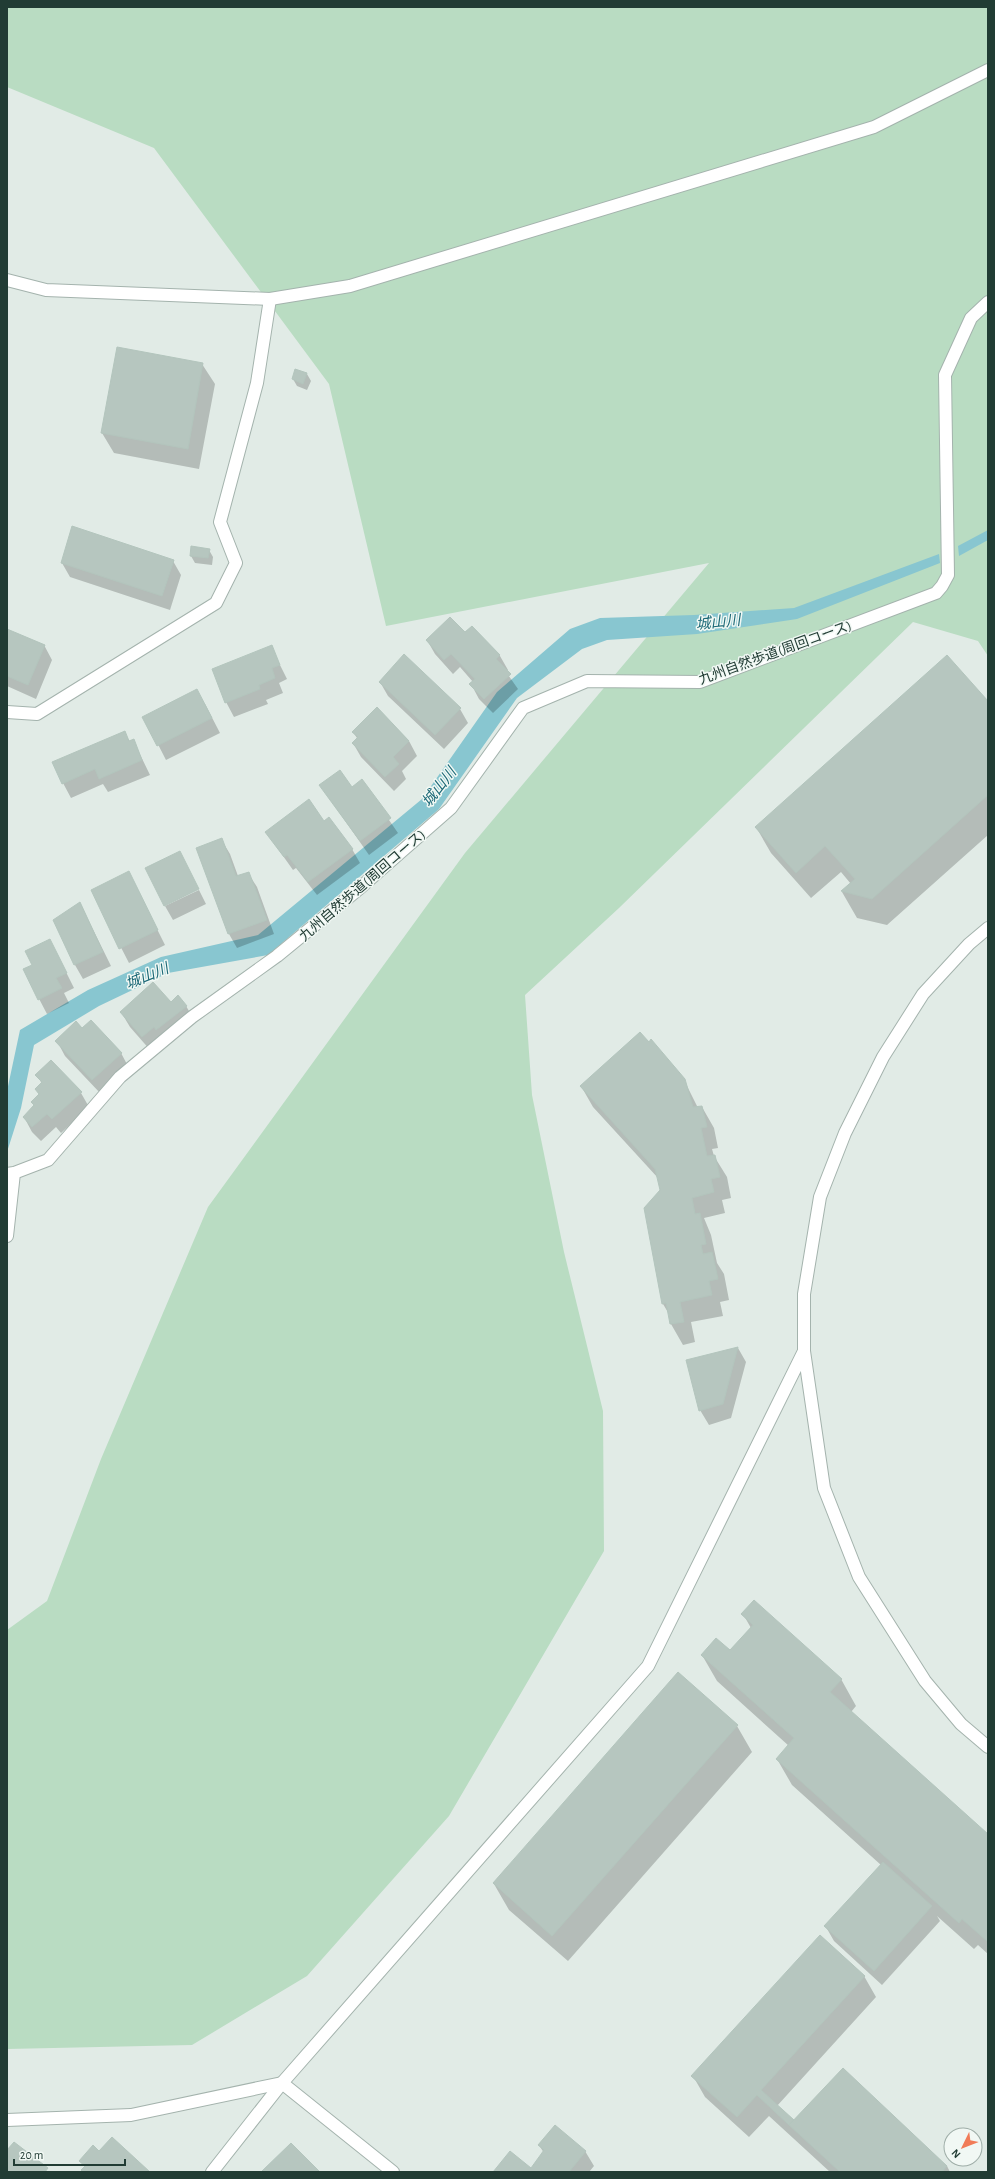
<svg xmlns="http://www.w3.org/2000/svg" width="995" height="2179" font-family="'Alegreya Sans','Noto Sans JP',sans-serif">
  <rect width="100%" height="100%" fill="#e1ebe6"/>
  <path fill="#b9dcc2" d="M7 7H988V656L978 641 913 622 619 908 525 995 532 1095 564 1252 603 1411 604 1551 449 1816 307 1976 192 2045 7 2049V1630L47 1601 101 1459 208 1207 465 853 709 563 386 626 329 384 154 148 7 87Z"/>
  <path fill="#88c6d0" d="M988 530V540L959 556 958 546Z
    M939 554 940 563 797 619 697 634 607 640 582 649 517 698 439 809 268 955 168 973 99 1006 34 1045 21 1108 7 1152V1091L20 1030 88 990 161 957 258 935 422 799 497 692 570 629 600 618 694 615 794 608Z"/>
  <path fill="#0003" d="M202 364 215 384 199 469 114 453 102 433Z
    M296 370 307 374 311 381 307 390 297 386 293 379Z
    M209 550 213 557 212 565 195 563 191 556Z
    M173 561 181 575 170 610 70 577 62 563Z
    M472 627 500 656 508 670 506 672 518 689 493 713 479 699 471 684 473 682 460 667 453 674 435 654 427 640 465 633Z
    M7 630 44 645 52 660 36 699 7 686Z
    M271 647 287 679 279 683 283 693 266 700 268 704 234 717 226 702Z
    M404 656 460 709 468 723 444 749 388 696 380 682Z
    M988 703V835L887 925 857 918 842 892 851 884 841 872 811 898 771 853 756 827Z
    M205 704 220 733 166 760 144 717Z
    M377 709 409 741 417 756 402 771 406 779 394 791 361 757 353 743 357 738 353 732Z
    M124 733 130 742 133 740 150 775 108 792 103 784 71 798 63 783Z
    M362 781 398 833 369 855 320 785 352 788Z
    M324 822 352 849 360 863 317 895 296 868 293 870 266 832Z
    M221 839 230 854 238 876 248 873 257 887 274 934 237 948 229 934 197 849Z
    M129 873 165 945 129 963 92 891Z
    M199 890 206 904 173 920 165 906Z
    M80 903 111 966 83 979 75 965Z
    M57 954 74 988 64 993 69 1003 47 1014 24 970Z
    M171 1003 186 1006 195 1021 151 1051 130 1027 121 1012Z
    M57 1041 121 1053 129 1068 101 1094 65 1056Z
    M51 1061 81 1093 89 1107 61 1133 56 1127 41 1141 32 1132 24 1117 35 1106 40 1095 42 1084 37 1075Z
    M684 1080 698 1108 702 1107 714 1128 718 1148 712 1149 714 1156 727 1177 731 1198 722 1200 725 1213 704 1218 711 1235 717 1263 724 1274 729 1300 720 1302 723 1316 691 1322 695 1342 683 1345 671 1324 669 1314 663 1304 661 1191 658 1178 593 1107 581 1086Z
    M738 1348 746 1362 731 1418 709 1425 700 1410Z
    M743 1614 841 1679 856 1706 851 1712 988 1835V1954L978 1945 974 1949 937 1916 940 1921 882 1985 834 1941 826 1927 881 1865 792 1785 777 1759 789 1746 717 1681 702 1655 730 1651 751 1628Z
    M737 1726 752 1752 568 1961 509 1910 494 1884Z
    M864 1976 876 1997 777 2106 794 2121 947 2166 950 2172H830L769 2116 749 2137 705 2097 693 2076Z
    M539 2145 585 2151 594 2166 589 2172H494L531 2169 544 2153Z"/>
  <path fill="#b6c6bf" stroke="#b3c5bd" d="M117 347 203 363 188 449 101 433Z
    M295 369 307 373 303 384 292 379Z
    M72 526 174 560 162 596 61 563Z
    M191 546 210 549 208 558 190 556Z
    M450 617 465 632 472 626 500 655 496 659 511 674 484 699 469 684 475 679 451 654 444 660 426 640Z
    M7 629 45 645 28 685 7 676Z
    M272 645 280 665 272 668 275 678 259 685 260 689 225 703 212 669Z
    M404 654 461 708 435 735 379 682Z
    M947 655 988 701V795L872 899 841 891 855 879 825 846 796 873 755 827Z
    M197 689 212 718 157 746 142 717Z
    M377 707 409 741 393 757 399 764 385 777 352 743 358 737 352 732Z
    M125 731 129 741 134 739 142 760 99 779 95 769 62 784 52 762Z
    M340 770 352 787 362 779 391 818 360 841 319 785Z
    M309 799 324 821 329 817 353 849 308 882 287 855 284 857 265 832Z
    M222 838 236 876 249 872 267 920 228 934 196 848Z
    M180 851 199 889 164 906 145 868Z
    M129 871 158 930 119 949 91 890Z
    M80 902 103 952 74 965 53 920Z
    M50 939 67 973 56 978 62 988 38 1000 23 969 32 965 25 951Z
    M153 982 171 1002 178 995 187 1006 156 1030 154 1027 142 1037 120 1012Z
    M91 1020 122 1053 92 1080 55 1041 76 1021 82 1028Z
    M640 1032 649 1042 651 1039 685 1079 693 1107 702 1106 707 1127 701 1128 707 1156 715 1155 720 1177 711 1179 714 1192 692 1198 695 1214 700 1213 706 1244 701 1245 703 1254 712 1252 718 1279 709 1281 712 1295 680 1302 684 1322 670 1324 666 1303 662 1304 644 1208 660 1190 655 1169 580 1086Z
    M51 1060 82 1092 52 1119 47 1114 32 1127 23 1117 34 1105 31 1102 39 1094 35 1089 42 1082 35 1075Z
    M738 1347 723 1404 699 1411 686 1360Z
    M754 1600 842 1679 830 1692 988 1834V1942L962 1919 959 1923 776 1759 794 1738 701 1655 716 1638 730 1650 753 1625 741 1614Z
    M678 1672 738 1725 552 1936 493 1883Z
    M883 1862 932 1906 874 1971 824 1926Z
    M820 1935 865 1976 761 2090 794 2120 789 2125 757 2095 737 2117 691 2076Z
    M843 2068 947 2166 942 2172H840L789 2125Z
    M555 2125 586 2151 569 2172H493L510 2151 531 2168 544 2150 538 2145Z
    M112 2137 150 2172H83L81 2170 85 2166 79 2161 93 2145 99 2151Z
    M14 2142 48 2168 45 2172H7V2150Z
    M291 2143 320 2172H261Z"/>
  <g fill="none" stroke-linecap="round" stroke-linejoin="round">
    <g stroke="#a4b3ad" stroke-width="14">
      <path id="minor" d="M7 712 37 714 216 603 236 563 220 522 257 383 270 299
        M7 1174 14 1173 48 1160 120 1077 192 1017 277 956 361 887 451 808 523 708 587 681 700 682 936 593 942 586 948 575 945 375 971 318 988 302
        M7 1236 14 1173
        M7 2120 131 2115 282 2083 393 2172"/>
    </g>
    <g stroke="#a4b3ad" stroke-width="14">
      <path id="tertiary" d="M7 280 46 290 270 299 350 286 874 127 988 70
        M988 928 969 944 923 994 883 1057 845 1133 820 1197 804 1294V1351L824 1488 859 1577 925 1681 961 1724 988 1747
        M212 2172 282 2083 648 1666 804 1351"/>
    </g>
    <use href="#minor" stroke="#fff" stroke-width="12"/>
    <use href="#tertiary" stroke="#fff" stroke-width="12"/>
  </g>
  <g text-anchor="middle" stroke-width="3" stroke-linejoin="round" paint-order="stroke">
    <g font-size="14" fill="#213c34" stroke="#f1f8f4">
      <text transform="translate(775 652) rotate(-20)" y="5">九州自然歩道(周回コース)</text>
      <text transform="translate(362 885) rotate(-41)" y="5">九州自然歩道(周回コース)</text>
    </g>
    <g font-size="15" font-style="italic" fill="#1c6977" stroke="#f1f8f4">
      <text transform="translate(718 622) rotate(-6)" y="5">城山川</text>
      <text transform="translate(439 787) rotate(-52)" y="5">城山川</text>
      <text transform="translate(147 976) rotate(-22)" y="5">城山川</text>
    </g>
  </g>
  <rect width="995" height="2179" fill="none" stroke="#213c34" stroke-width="16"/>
  <g transform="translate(963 2147) rotate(227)"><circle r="19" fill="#f1f8f4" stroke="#9eada7"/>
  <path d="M0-3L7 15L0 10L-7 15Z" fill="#f17c58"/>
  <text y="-6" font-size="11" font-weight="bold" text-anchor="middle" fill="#213c34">N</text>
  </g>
  <path d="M14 2159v6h111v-6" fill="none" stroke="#213c34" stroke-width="2"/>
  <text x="20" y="2159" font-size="12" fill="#213c34" stroke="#f1f8f4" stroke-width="3" paint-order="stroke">20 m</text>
</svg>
